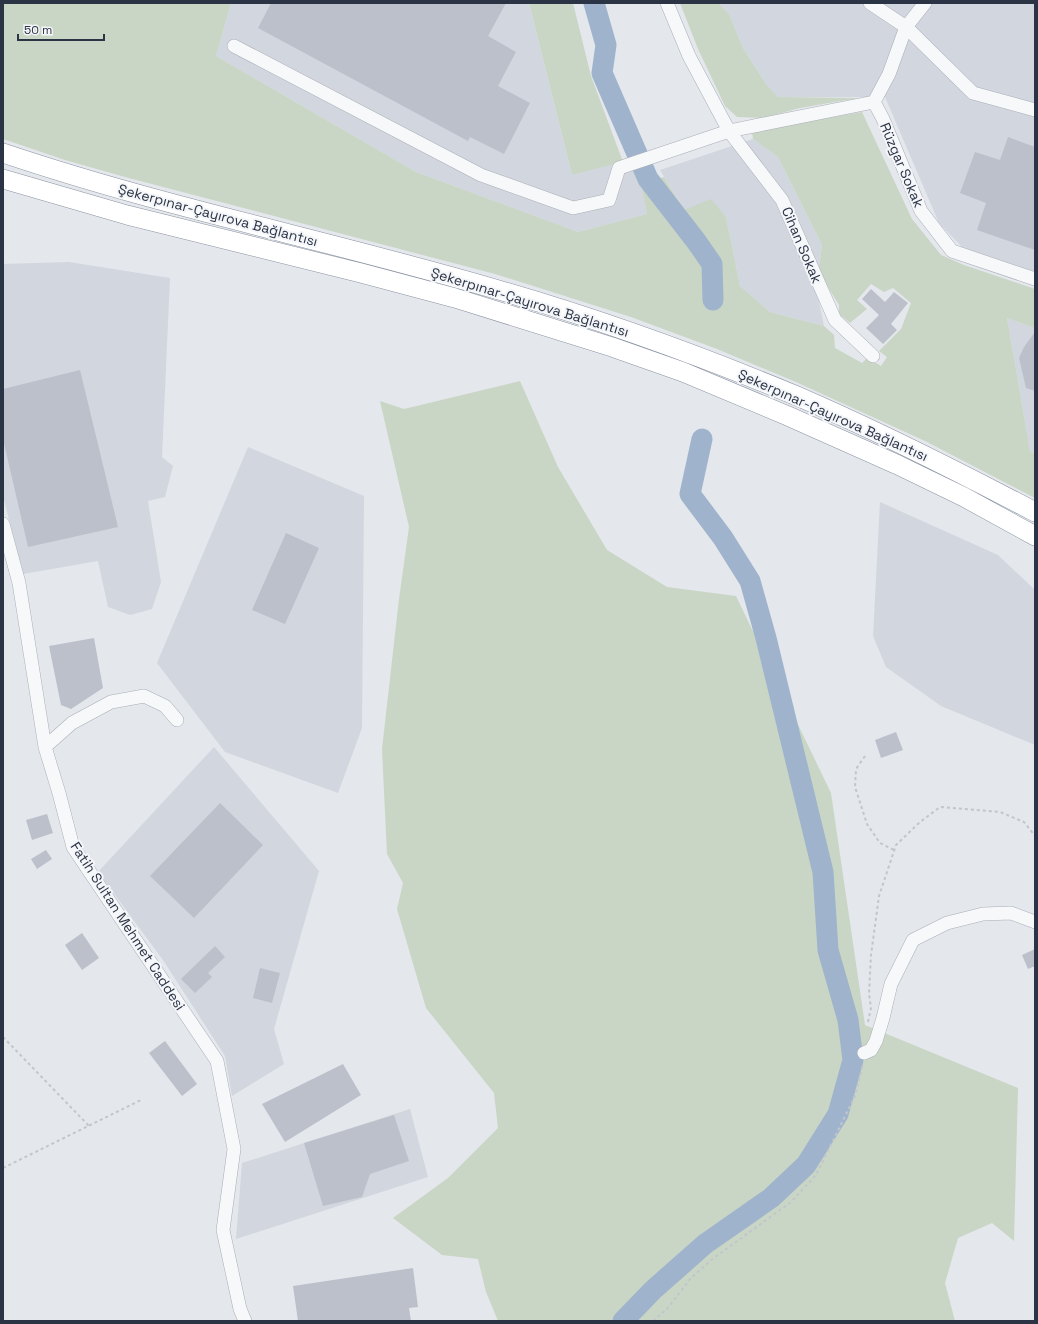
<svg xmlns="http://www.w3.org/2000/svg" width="1038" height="1324" font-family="'Space Grotesk',sans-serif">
  <rect width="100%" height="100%" fill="#e4e7ec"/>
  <path fill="#d2d6de" d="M231 3H529L572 175 637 158 647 214 578 232 416 172 216 56Z
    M718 3H1035V273L962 247 939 223 885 97H778L766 84 743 48 729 14Z
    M753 139 778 157 822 245 816 287 824 326 770 312 740 286 726 217 684 210 660 170Z
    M69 262 170 278 162 457 173 466 165 497 148 501 161 582 152 609 130 615 108 607 98 561 23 574 3 496V264Z
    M1007 318 1035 328V454L1030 451Z
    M248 447 364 496 362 728 338 793 225 752 157 663Z
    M880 502 998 555 1035 590V745L941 706 886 667 873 636Z
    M214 747 319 871 274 1029 284 1064 232 1096 225 1056 163 960 98 872Z
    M410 1109 428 1177 236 1239 242 1163Z"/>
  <path fill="#c9d6c5" d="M3 3H231L216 56 416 172 578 232 647 214 641 183 664 177 684 210 711 199 726 217 740 286 770 312 824 326 834 335 835 348 862 363 867 358 881 366 887 357 879 351 901 329 911 303 893 288 884 292 871 284 857 300 867 309 850 323 839 314V305L821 276 819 267 822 245 778 157 753 139 752 131 862 112 912 219 941 255 964 265 1035 289V328L1007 318 1030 451 1035 454V498L925 441 855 409 796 382 717 349 631 317 495 274 125 177 65 160 3 139Z
    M529 3H573L591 76 623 162 572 175Z
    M680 3H718L729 14 743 48 766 84 778 97 858 98 800 108 763 118 737 117 725 106 698 49Z
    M520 381 558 467 607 550 667 587 736 596 831 793 865 1025 1018 1088 1014 1241 992 1223 958 1238 945 1283 955 1321H498L486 1292 478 1259 442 1255 393 1218 448 1178 498 1128 494 1093 426 1008 397 909 403 883 387 854 382 749 399 599 409 527 380 401 404 409Z"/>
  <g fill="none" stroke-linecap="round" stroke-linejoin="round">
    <path stroke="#9fb4cc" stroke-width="21" d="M594 3 606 45 602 73 648 179 696 241 712 264 713 300
      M623 1321 653 1290 705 1244 771 1198 806 1165 838 1114 853 1060 848 1020 828 950 823 872 766 638 750 581 723 538 690 494 702 439"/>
  </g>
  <path fill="#bbc0ca" d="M271 3H506L488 36 516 52 498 86 530 103 504 154 470 137 468 141 258 28Z
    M1008 137 1035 147V250L977 230 986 203 960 193 975 152 1000 160Z
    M871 289 885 302 894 292 908 303 891 324 897 330 883 344 866 328 879 315 862 299Z
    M1035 332V391L1026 388 1019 358 1024 347Z
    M80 370 118 527 28 547 3 439V389Z
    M286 533 319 548 285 624 252 610Z
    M94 638 103 688 71 709 61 705 49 646Z
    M896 732 903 750 881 758 875 740Z
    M220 803 263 845 194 918 150 876Z
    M47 814 53 833 32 840 26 820Z
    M46 850 52 859 37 869 31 859Z
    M82 933 99 958 82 970 65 945Z
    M215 946 225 957 208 973 212 977 195 993 181 979Z
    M1035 949V966L1028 969 1022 955Z
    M260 968 280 973 272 1003 253 998Z
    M165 1041 197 1084 182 1096 149 1053Z
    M343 1064 361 1095 285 1142 262 1104Z
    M394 1115 409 1161 370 1174 362 1197 323 1206 304 1143Z
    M413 1268 418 1307 409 1308 411 1321H298L293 1286Z"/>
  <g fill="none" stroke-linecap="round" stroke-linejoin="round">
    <g stroke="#a9aeb7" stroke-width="14">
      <path id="minor" d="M667 3 689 56 729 131 874 102 889 74 906 27 925 3
        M870 3 906 27 973 93 1035 110
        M234 46 481 175 573 208 609 200 619 168 729 131 782 200 835 320 873 356
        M874 102 883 119 921 211 952 251 1035 279
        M3 524 19 583 45 747 59 793 73 847 217 1061 234 1149 223 1230 240 1309 245 1321
        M45 747 72 723 111 702 144 696 165 706 177 720
        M864 1053 871 1050 876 1041 883 1018 891 984 913 940 947 923 983 914 1011 913 1035 922"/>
    </g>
    <g stroke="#8b94a3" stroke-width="20">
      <path id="highway" d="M3 153C166 208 336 242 502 291 602 320 701 356 797 396 878 431 957 471 1035 512
        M3 179 127 215 361 273 455 298 612 347 683 372 788 416 898 465 964 497 1035 536"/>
    </g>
    <path stroke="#c2c5cb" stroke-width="2" stroke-dasharray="3 3" stroke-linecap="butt" d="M865 756 856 769 855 787 867 824 880 843 894 850
      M868 1022 871 1008 869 994 871 955 879 896 896 845 920 822 940 807 1000 812 1024 822 1035 836
      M3 1037 89 1126
      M3 1168 141 1100
      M653 1321 667 1309 690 1279 711 1260 791 1202 816 1175 855 1096 863 1064"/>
    <use href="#minor" stroke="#f7f8fa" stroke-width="13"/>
    <use href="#highway" stroke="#fff" stroke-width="19"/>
  </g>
  <g text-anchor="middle" stroke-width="4" stroke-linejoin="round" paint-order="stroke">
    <g font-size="14" fill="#2b3445" stroke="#f4f6f9">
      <text transform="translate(902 165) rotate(67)" y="5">Rüzgar Sokak</text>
      <text transform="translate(218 215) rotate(15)" y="5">Şekerpınar-Çayırova Bağlantısı</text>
      <text transform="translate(802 245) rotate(67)" y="5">Cihan Sokak</text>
      <text transform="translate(530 302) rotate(17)" y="5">Şekerpınar-Çayırova Bağlantısı</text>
      <text transform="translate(833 415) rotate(24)" y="5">Şekerpınar-Çayırova Bağlantısı</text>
      <text transform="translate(128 926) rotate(57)" y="5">Fatih Sultan Mehmet Caddesi</text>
    </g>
  </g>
  <rect width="1038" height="1324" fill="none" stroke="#2b3445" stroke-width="8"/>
  <path d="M18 34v6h86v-6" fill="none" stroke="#2b3445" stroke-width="2"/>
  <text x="24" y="34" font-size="12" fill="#2b3445" stroke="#f4f6f9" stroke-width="3" paint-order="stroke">50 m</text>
</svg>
